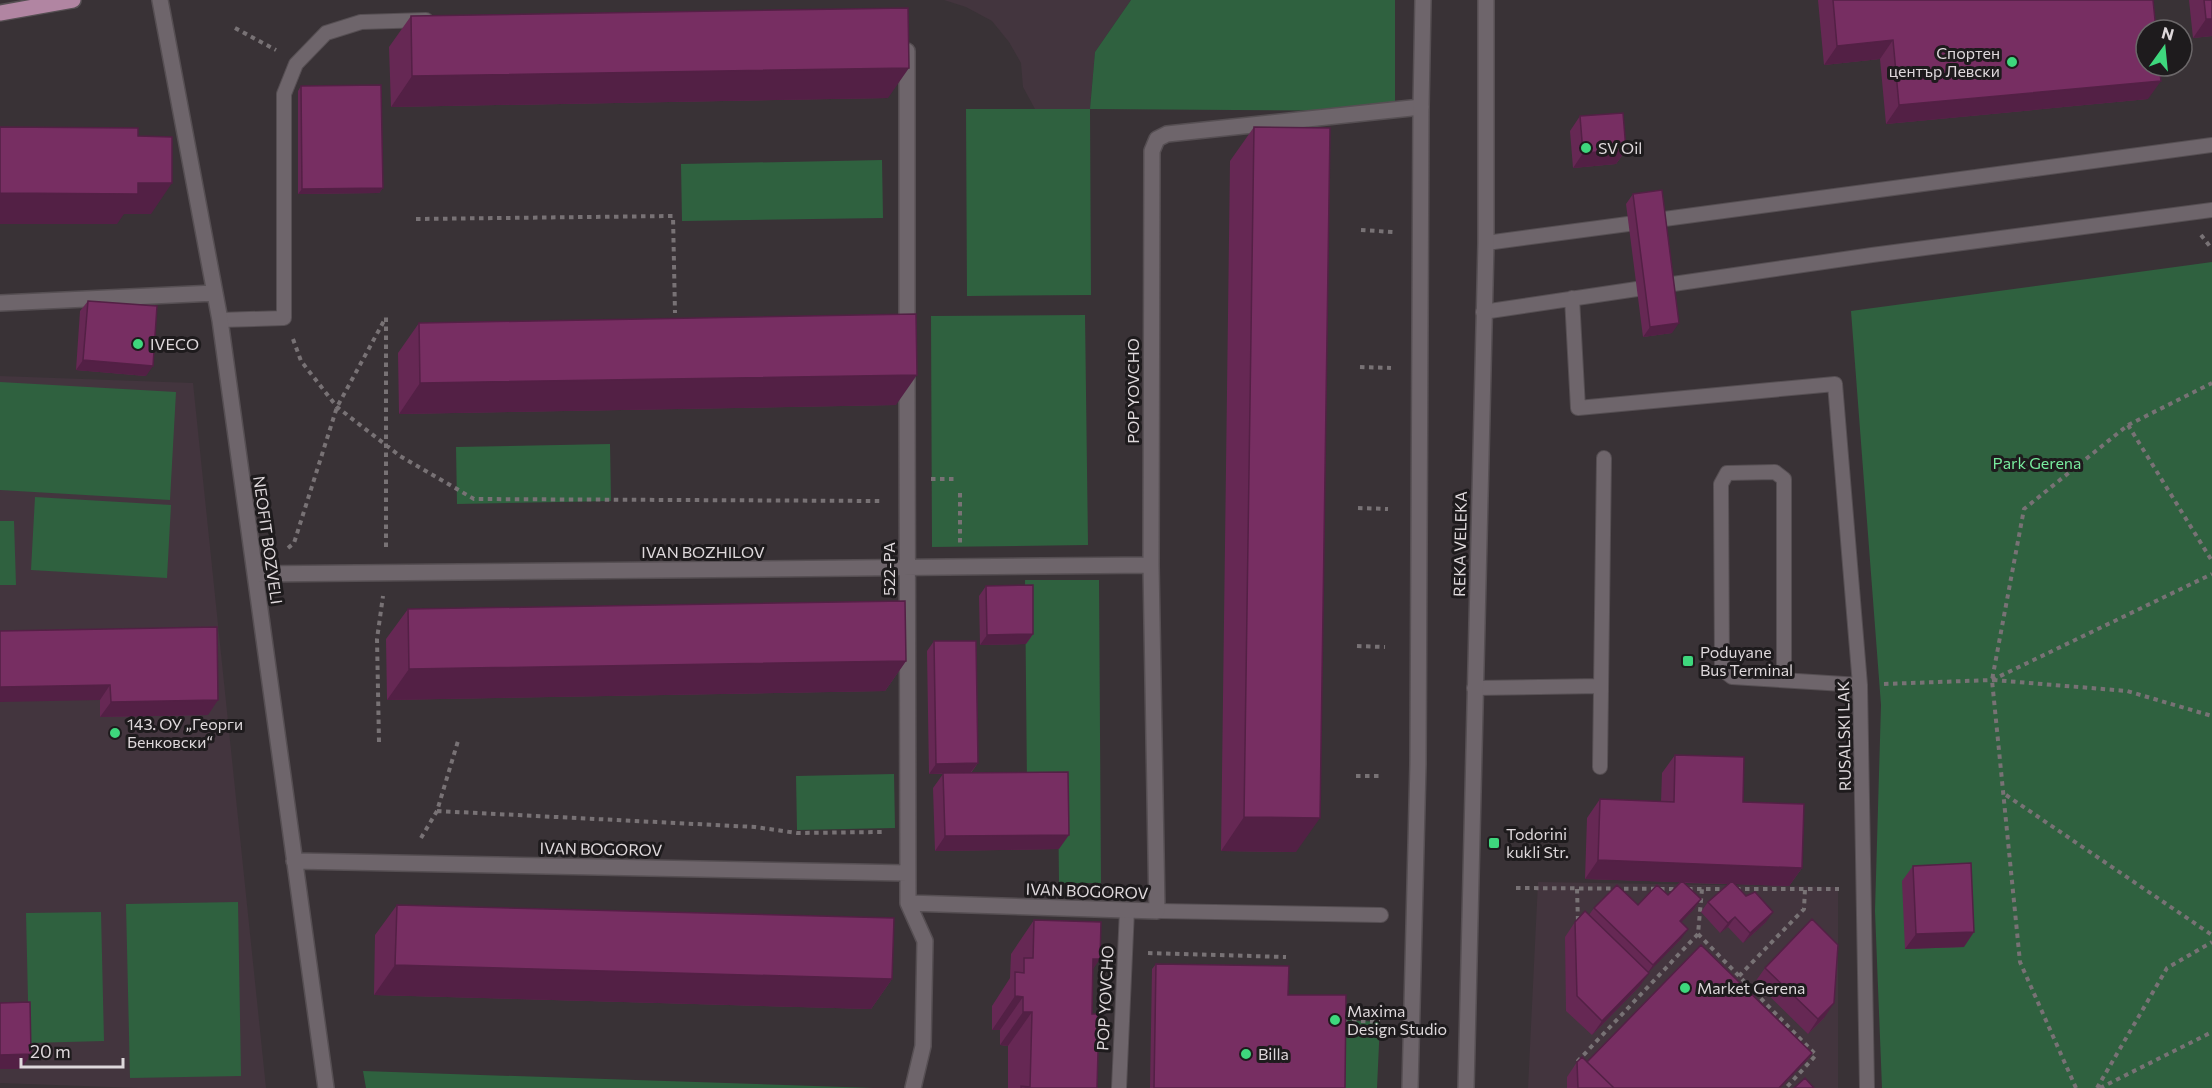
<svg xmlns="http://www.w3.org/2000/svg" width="2212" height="1088" font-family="Commissioner,sans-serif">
  <rect width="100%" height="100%" fill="#393236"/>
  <path fill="#43353e" d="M944 0H1131L1095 52 1090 109H1035L1023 87 1021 63 1009 42 992 21 966 7Z
    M0 376 193 383 266 1088H138L0 1083Z
    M1538 882 1838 887V1088H1528Z"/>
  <path fill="#2f613f" d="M1131 0H1395V111L1090 109 1091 295 967 296 966 109H1090L1095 52Z
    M882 160 883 218 682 221 681 164Z
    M2212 262V1088H1882L1875 911 1881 705 1851 311Z
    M1085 315 1088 545 932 547 931 316Z
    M0 382 176 392 170 500 0 490Z
    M610 444 611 501 457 504 456 447Z
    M35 497 171 505 167 578 31 570Z
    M0 521H14L16 585H0Z
    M1025 580H1099L1101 883H1059L1058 787 1027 786Z
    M894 774 895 828 797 830 796 776Z
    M238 902 241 1076 130 1078 126 904Z
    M101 912 104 1041 29 1043 26 913Z
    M1342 1020 1380 1022 1377 1088H1341Z
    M363 1071 874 1088H366Z"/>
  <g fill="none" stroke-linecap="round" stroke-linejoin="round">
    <g stroke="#564f53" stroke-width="16">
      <path id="service" d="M1657 220 2212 145
        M1486 243 1628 224
        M1666 285 1872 255 2212 210
        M1572 298 1578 408 1835 384 1860 685 1867 1088
        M1483 312 1637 289
        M220 320 284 318V94L296 64 326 33 361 22 426 20
        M1784 680V479L1775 472 1727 473 1721 484 1722 669 1732 677 1860 685
        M1474 688 1601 686
        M1600 767 1604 458
        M1157 911 1381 915
        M1119 1088 1127 910"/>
    </g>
    <g stroke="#564f53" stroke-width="18">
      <path id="minor" d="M160 0 220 320 326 1088
        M907 51V333
        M0 303 215 293
        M907 369 908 903 925 941 923 1046 913 1088
        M255 574 1151 565
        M294 861 907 873
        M908 903 1157 911 1151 565 1152 151 1157 139 1167 134 1421 107"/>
    </g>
    <g stroke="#564f53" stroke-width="18">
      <path id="tertiary" d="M1410 1088 1418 764 1421 107 1423 0
        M1466 1088 1486 243V0"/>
    </g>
    <g stroke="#564f53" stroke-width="18">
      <path id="primary" d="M0 13 73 0"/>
    </g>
    <path stroke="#787275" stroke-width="4" stroke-dasharray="4.5 4.5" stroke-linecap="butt" d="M235 28 276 50
      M416 219 673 216 675 313
      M1361 230 1393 232
      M2201 235 2212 249
      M293 339 301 361 337 407 400 456 474 499 882 501
      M1360 367 1391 368
      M2128 425 2212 561
      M931 479H954
      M960 493V543
      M1358 508 1388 509
      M386 547V317
      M288 548 294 543 337 407 385 319
      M1357 646 1385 647
      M1993 680 2127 691 2212 716
      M1884 684 1992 680 2212 574
      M379 742 377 639 383 596
      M1356 776H1383
      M2006 795 2212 935
      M437 811 755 827 797 833 882 832
      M421 838 437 811 458 741
      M1516 888 1677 889
      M1577 889 1578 922
      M1688 889H1728
      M1736 889H1839
      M1698 934 1816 1055 1786 1088
      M1148 953 1286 957
      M1739 976 1804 909 1805 889
      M1343 1020 1380 1022
      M1579 1068 1575 1064 1698 934 1702 889
      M2076 1088 2020 962 1992 680 2024 509 2128 425 2212 383
      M2097 1088 2167 968 2212 942
      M2100 1088 2212 1032"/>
    <use href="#service" stroke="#6e656b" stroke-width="14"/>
    <use href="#minor" stroke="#6e656b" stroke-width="15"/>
    <use href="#tertiary" stroke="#6e656b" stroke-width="15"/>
    <use href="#primary" stroke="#b185a2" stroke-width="15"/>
  </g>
  <path fill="#662854" d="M1818 0H2153L2148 99 1886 124 1880 59 1824 65Z
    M2189 0H2212V36L2193 38Z
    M411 16 888 98 391 107 389 47Z
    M301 86 383 188 379 193 298 194V91Z
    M1580 116 1626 150 1616 164 1573 168 1570 131Z
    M1254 127 1296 852 1221 851 1230 161Z
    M1633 194 1672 333 1643 337 1626 204Z
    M88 301 146 376 76 370 80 311Z
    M419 323 896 405 399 414 398 353Z
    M986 586 1033 634 1026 644 980 645 979 596Z
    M408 609 906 661 885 691 387 700 386 639Z
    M0 631 208 715 100 717V700Z
    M934 641 978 763 971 773 1059 849 935 851 933 788 943 774H929L927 651Z
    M1675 755 1743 802 1802 868 1789 886 1735 884 1766 922 1743 943 1728 927 1720 933 1701 912 1708 902 1728 884 1684 883 1701 899 1694 909 1681 922V939L1648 972 1639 987 1592 1035 1566 1011 1565 937 1575 922 1589 915 1594 908 1638 905 1668 895 1680 882 1585 879 1587 818 1600 799 1661 802 1662 773Z
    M1913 866 1964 947 1905 949 1902 881Z
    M397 905 892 979 871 1009 374 995 375 935Z
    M1034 920 1093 970 1092 1014 1097 1088H1008V1046L1000 1045V1030H992V1006L1010 978 1011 954Z
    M1156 964 1288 995 1345 1088H1150L1152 969Z
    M1765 968 1824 1018 1808 1034 1755 982Z
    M1812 1053 1809 1058 1780 1088H1567V1077L1577 1062Z"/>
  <path fill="#532045" d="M2206 19H2212V36L2193 38Z
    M1893 40 1880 59 1824 65 1837 46Z
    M909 68 888 98 391 107 412 76Z
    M2161 81 2148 99 1886 124 1899 105Z
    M1626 150 1616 164 1573 168 1583 153Z
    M138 183H172L151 214H124L117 224H0V193Z
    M383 188 379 193 298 194 302 189Z
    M1679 323 1672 333 1643 337 1650 327Z
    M83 360 153 366 146 376 76 370Z
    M917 375 896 405 399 414 420 383Z
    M1033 634 1026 644 980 645 987 635Z
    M906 661 885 691 387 700 409 669Z
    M110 685 100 700 0 702V687Z
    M218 700 208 715 100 717 111 702Z
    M978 763 970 773 929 774 936 764Z
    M1244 817 1320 818 1296 852 1221 851Z
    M1069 835 1059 849 935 851 945 836Z
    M1598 860 1802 868 1789 886 1585 879Z
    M1701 899 1694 909 1673 931 1680 921Z
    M1773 912 1766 922 1743 943 1750 933Z
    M1735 917 1728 927 1720 933 1728 923Z
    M1688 929 1681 939 1646 975 1653 965Z
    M1974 932 1964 947 1905 949 1916 934Z
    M1093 959H1100L1077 993Z
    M395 965 892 979 871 1009 374 995Z
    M1649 973 1639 987 1592 1035 1602 1021Z
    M1015 996 1023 997 1000 1030H992Z
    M1834 1003 1824 1018 1808 1034 1818 1019Z
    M1023 1012H1032L1008 1046 1000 1045Z
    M1812 1053 1809 1058 1780 1088H1779Z
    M31 1054 21 1069H0V1055Z"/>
  <path fill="#772e62" stroke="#532045" stroke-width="1.5" d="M1833 0H2153L2156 30H2146V66H2159L2161 81 1899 105 1893 40 1837 46Z
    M2204 0H2212V19H2206Z
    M908 8 909 68 412 76 411 16Z
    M381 85 383 188 302 189 301 86Z
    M1623 113 1626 150 1583 153 1580 116Z
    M0 127 138 128V136L172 137V183H138V194L0 193Z
    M1254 127 1330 128 1320 818 1244 817Z
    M1662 190 1679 323 1650 327 1633 194Z
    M88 301 157 306 153 366 83 360Z
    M916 314 917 375 420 383 419 323Z
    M1033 585V634L987 635 986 586Z
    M905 601 906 661 409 669 408 609Z
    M217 627 218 700 111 702 110 685 0 687V631Z
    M934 641H976L978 763 936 764Z
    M1675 755 1744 757 1743 802 1804 804 1802 868 1598 860 1600 799 1674 802Z
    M1068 772 1069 835 945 836 943 773Z
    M1971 863 1974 932 1916 934 1913 866Z
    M1682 881 1701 899 1680 921 1688 929 1653 965 1594 908 1617 885 1638 905 1657 885 1668 895Z
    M1732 881 1746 896 1755 892 1773 912 1750 933 1735 917 1728 923 1708 902Z
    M397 905 894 918 892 979 395 965Z
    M1585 911 1649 973 1602 1021 1577 996 1575 922Z
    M1812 919 1838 945 1834 1003 1818 1019 1765 968Z
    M1034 920 1101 922 1100 959H1093L1092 1014H1099L1097 1088H1021V1086L1030 1087 1032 1012H1023V997L1015 996V972L1024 973V958H1033Z
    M1701 945 1812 1053 1779 1088H1614L1587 1062Z
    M1156 964 1289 966 1288 995H1346L1345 1088H1154Z
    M30 1002 31 1054 0 1055V1003Z
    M1582 1057 1614 1088H1578L1577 1062Z
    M1805 1078 1814 1088H1794Z"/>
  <g fill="#3ed77d" stroke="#1e1b1d" stroke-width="2">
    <circle cx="2012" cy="62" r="6"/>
    <circle cx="1586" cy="148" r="6"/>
    <circle cx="138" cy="344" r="6"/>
    <rect x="1682" y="655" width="12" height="12" rx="3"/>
    <circle cx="115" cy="733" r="6"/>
    <rect x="1488" y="837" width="12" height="12" rx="3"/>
    <circle cx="1685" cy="988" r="6"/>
    <circle cx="1335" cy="1020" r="6"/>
    <circle cx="1246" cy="1054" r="6"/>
  </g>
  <g text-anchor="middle" stroke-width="6" stroke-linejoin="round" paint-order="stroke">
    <g font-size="16" fill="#ded8db" stroke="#1e1b1d" text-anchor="start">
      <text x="2000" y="59" text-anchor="end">Спортен<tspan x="2000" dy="18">център Левски</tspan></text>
      <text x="1598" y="154">SV Oil</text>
      <text x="150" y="350">IVECO</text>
      <text x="1700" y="658">Poduyane<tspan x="1700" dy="18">Bus Terminal</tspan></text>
      <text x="127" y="730">143. ОУ „Георги<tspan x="127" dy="18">Бенковски“</tspan></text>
      <text x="1506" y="840">Todorini<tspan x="1506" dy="18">kukli Str.</tspan></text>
      <text x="1697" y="994">Market Gerena</text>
      <text x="1347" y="1017">Maxima<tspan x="1347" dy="18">Design Studio</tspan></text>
      <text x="1258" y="1060">Billa</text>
    </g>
    <g font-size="16" fill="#ded8db" stroke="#1e1b1d">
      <text transform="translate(1133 391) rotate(-90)" y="6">POP YOVCHO</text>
      <text transform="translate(268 540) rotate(82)" y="6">NEOFIT BOZVELI</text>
      <text transform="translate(1460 544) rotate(-89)" y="6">REKA VELEKA</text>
      <text x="703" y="558">IVAN BOZHILOV</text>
      <text transform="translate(889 569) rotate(-90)" y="6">522-РА</text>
      <text transform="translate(1844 736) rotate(-91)" y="6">RUSALSKI LAK</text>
      <text transform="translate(601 849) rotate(1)" y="6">IVAN BOGOROV</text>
      <text transform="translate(1087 891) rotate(2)" y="6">IVAN BOGOROV</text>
      <text transform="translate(1105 998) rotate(-87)" y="6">POP YOVCHO</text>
    </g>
    <g font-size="16" fill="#78eb9e" stroke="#1e1b1d">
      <text x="2037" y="469">Park Gerena</text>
    </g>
  </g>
  <g transform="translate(2164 48) rotate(15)"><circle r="28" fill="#1e1b1d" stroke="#6b6769" stroke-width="1.5"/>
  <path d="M0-4.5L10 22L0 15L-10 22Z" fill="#3ed77d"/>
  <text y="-9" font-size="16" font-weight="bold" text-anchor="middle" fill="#ded8db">N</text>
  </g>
  <path d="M21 1058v9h102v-9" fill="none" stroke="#ded8db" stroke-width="3"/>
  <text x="30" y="1058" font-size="18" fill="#ded8db" stroke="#1e1b1d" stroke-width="4.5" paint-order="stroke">20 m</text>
</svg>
